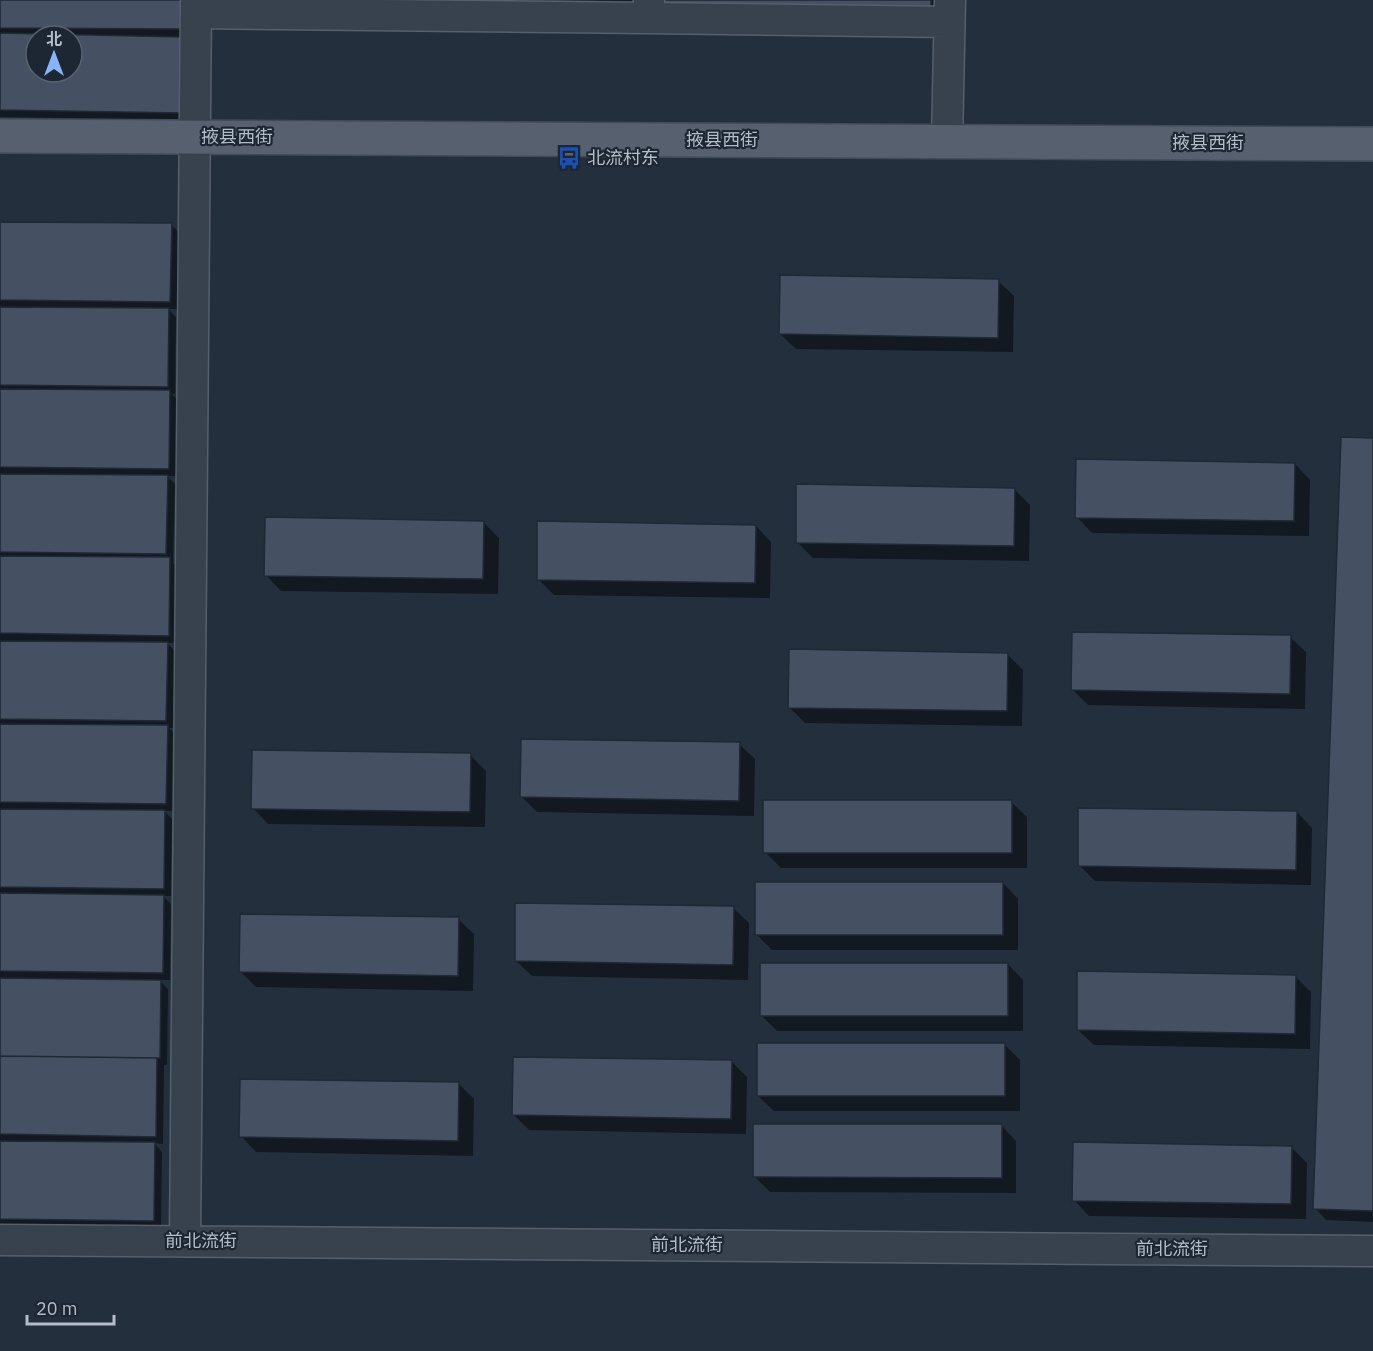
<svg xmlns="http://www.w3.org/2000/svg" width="1373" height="1351" font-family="'IBM Plex Sans','Noto Sans SC',sans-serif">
  <rect width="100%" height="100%" fill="#242f3e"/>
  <path fill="#0007" fill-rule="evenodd" d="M0 0H191L188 36H181L190 46 189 120 0 117ZM36 36H72V72H36Z
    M564 0H632V1Z
    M660 0H939L938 14Z
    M0 223 171 225 179 232 177 309H168L176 317 175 394H172L177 399 176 476H167L175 484 173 563 177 567 176 643H167L175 651 173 728H169L175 734 173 811H164L172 819 171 896H163L171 904 170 980H159L168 989 167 1065H164L163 1144 154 1143 162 1152 161 1228 0 1226Z
    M998 281 1014 296 1013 352 796 349 780 334Z
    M1373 440V1222L1326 1220 1315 1208Z
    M1295 464 1310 480 1309 536 1092 533 1077 517Z
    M1014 489 1030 505 1029 561 813 558 797 542Z
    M483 522 499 538 498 594 281 591 266 575Z
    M756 526 771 542 770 598 554 595 538 579Z
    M1290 637 1306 652 1305 709 1088 705 1073 690Z
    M1007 654 1023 670 1022 726 805 723 789 707Z
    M739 744 755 759 754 816 537 812 522 797Z
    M470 755 486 771 485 827 268 824 253 808Z
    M1011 802 1027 817V868H781L765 852Z
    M1297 812 1312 828 1311 885 1095 881 1079 865Z
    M1003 883 1018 899V950H772L756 934Z
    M733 908 749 923 748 980 532 976 516 961Z
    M458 919 474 934 473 991 256 987 241 972Z
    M1008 964 1023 980V1031H777L761 1015Z
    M1296 977 1311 992 1310 1049 1094 1045 1078 1030Z
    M1005 1045 1020 1060V1111H774L758 1096Z
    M732 1062 747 1077 746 1134 529 1130 514 1115Z
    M458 1083 474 1099 473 1156 256 1152 241 1136Z
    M1001 1125 1016 1141V1193L770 1192 755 1177Z
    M1291 1147 1307 1163 1306 1219 1089 1216 1074 1200Z"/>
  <path fill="#455162" stroke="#1f2835" stroke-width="1.5" fill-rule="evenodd" d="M0 0H183L181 29 0 28Z
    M659 0H931V7H659Z
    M0 33 183 37 182 113 0 110ZM36 36H72V72H36Z
    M0 222 172 223 170 302 0 300Z
    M780 275 999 279 998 338 779 334Z
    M0 307 169 308 168 387 0 385Z
    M0 389 170 390 169 469 0 467Z
    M1341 437 1373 438V1211L1313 1209Z
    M1076 459 1295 463 1294 521 1075 518Z
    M0 474 168 475 166 554 0 552Z
    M796 484 1015 488 1014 546 796 543Z
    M265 517 484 521 483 579 264 576Z
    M537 521 756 525 755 583 537 580Z
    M0 556 170 557 169 636 0 633Z
    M1072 632 1291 635 1290 694 1071 690Z
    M0 641 168 642 166 721 0 719Z
    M789 649 1008 653 1007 711 788 708Z
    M0 724 168 725 166 804 0 802Z
    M521 739 740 742 739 801 520 797Z
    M252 750 471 753 470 812 251 809Z
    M763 800H1012V853H763Z
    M1078 808 1297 811 1296 870 1078 866Z
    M0 809 165 810 164 889 0 887Z
    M755 882H1003V935H755Z
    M0 893 164 895 163 973 0 971Z
    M515 903 734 906 733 965 515 961Z
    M240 914 459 917 458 976 239 972Z
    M760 963H1008V1016H760Z
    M1077 971 1296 975 1295 1034 1077 1030Z
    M0 978 161 980 160 1058 0 1056Z
    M757 1043H1005V1096H757Z
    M0 1056 157 1058 156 1137 0 1134Z
    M513 1057 732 1060 731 1119 512 1115Z
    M240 1079 459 1082 458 1141 239 1137Z
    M753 1124H1002V1178L753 1177Z
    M0 1141 155 1142 154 1221 0 1219Z
    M1073 1142 1292 1146 1291 1204 1072 1201Z"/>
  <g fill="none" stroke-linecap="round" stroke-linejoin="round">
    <g stroke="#565f6c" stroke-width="33">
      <path id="minor" d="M649 0 648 18 949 22
        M196 13 648 18
        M947 142 950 0
        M0 1240 1373 1251
        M185 1241 196 0"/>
    </g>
    <g stroke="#414a57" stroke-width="36">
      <path id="major" d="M0 136 1373 144"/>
    </g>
    <use href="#minor" stroke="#38414e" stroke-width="30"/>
    <use href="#major" stroke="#56606e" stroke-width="33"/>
  </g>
  <defs>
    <g id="bus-bare" transform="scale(1.8)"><path d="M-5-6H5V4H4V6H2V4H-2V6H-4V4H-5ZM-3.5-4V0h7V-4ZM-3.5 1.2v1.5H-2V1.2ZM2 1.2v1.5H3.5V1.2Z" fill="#1a4fb4" stroke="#1d2633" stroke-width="2.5" paint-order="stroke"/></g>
  </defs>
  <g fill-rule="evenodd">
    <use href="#bus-bare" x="569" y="158"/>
  </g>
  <g text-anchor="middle" stroke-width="4.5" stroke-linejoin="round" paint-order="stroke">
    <g font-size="18" fill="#b4bcc9" stroke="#1d2633">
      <text x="237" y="143">掖县西街</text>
      <text x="722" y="146">掖县西街</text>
      <text x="1208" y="149">掖县西街</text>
      <text x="201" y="1247">前北流街</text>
      <text x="687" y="1251">前北流街</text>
      <text x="1172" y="1255">前北流街</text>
    </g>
    <g font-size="18" fill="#b4bcc9" stroke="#1d2633" text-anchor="start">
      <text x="587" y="164">北流村东</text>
    </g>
  </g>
  <g transform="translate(54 54)"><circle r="28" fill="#1d2633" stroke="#59626f" stroke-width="1.5"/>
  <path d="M0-4.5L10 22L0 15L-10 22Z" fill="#8ab4f8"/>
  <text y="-9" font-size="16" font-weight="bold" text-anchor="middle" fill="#b4bcc9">北</text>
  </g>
  <path d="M27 1315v9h87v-9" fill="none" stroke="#b4bcc9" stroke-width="3"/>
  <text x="36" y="1315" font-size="18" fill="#b4bcc9" stroke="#1d2633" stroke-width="4.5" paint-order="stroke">20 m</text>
</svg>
